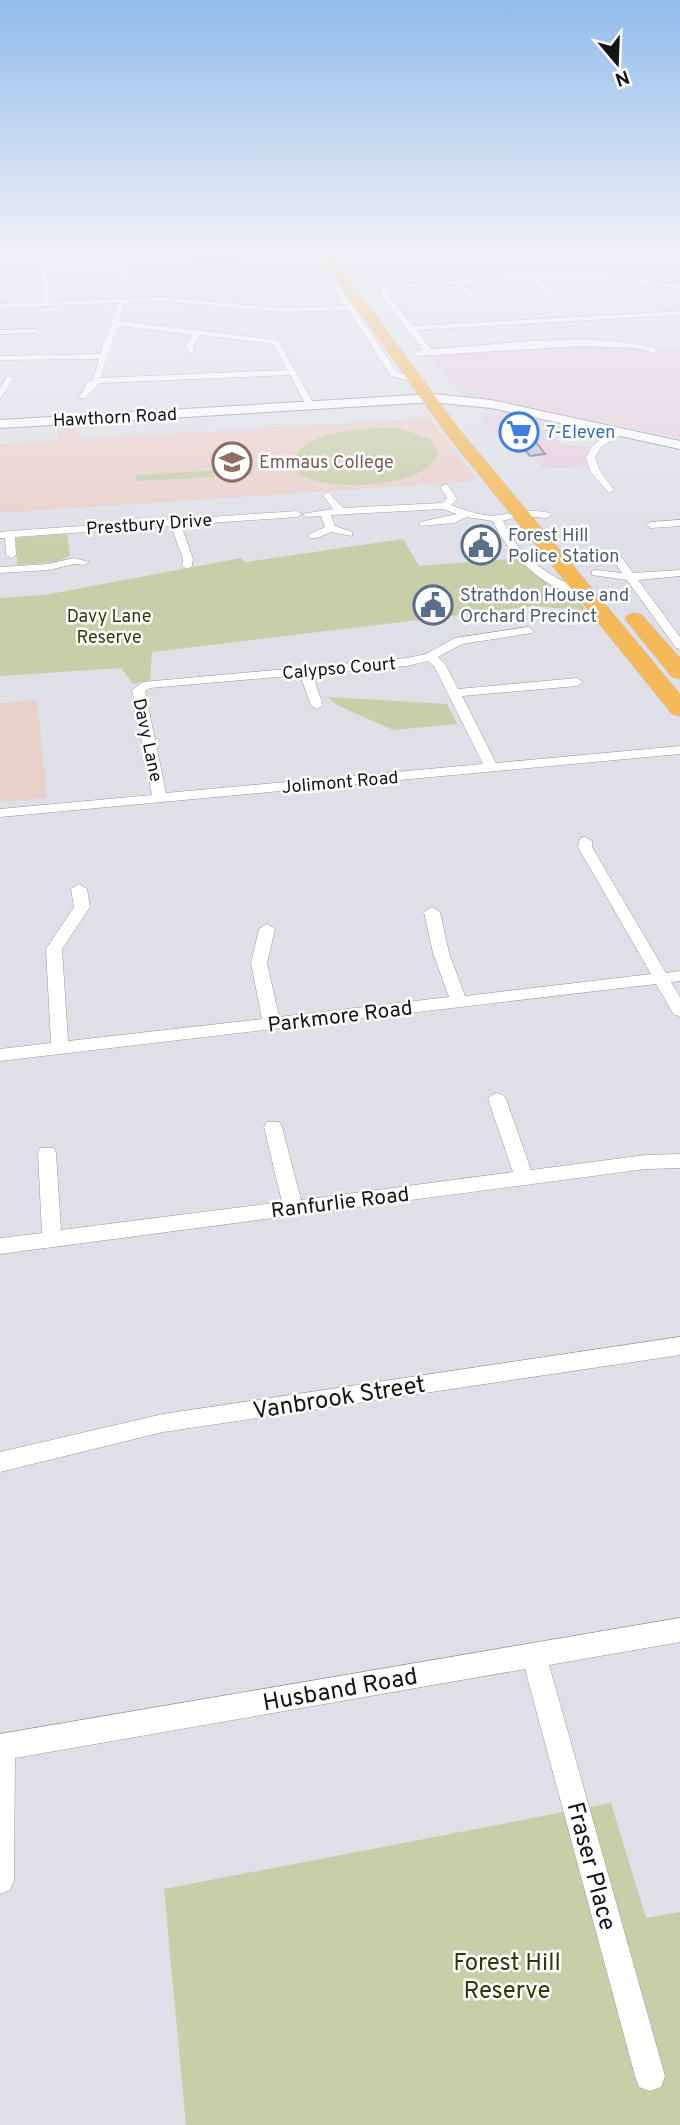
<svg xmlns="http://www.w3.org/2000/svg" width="680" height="2125" font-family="Overpass,sans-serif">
  <rect width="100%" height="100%" fill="#dfdfe8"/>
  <path fill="#e5cfdc" d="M154 253H313L333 280 167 287Z
    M353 253H625L640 264 404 275 400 271 365 272Z
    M590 346 637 348 646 351 680 349V438L460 394 429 356Z
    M503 413 540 421 561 444 590 447 585 456 586 466 544 469 527 450 511 451 479 418Z"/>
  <path fill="#ead0cb" d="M429 418 479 481 0 513V444L59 440 58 425 77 424 80 439Z
    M37 700 47 798 0 802V703Z"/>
  <path fill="#c7cea8" d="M398 428 430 439 438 454C426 490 314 495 293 468 291 430 372 427 398 428Z
    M251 468 253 475 137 481 136 475Z
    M67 534 70 556 56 562 17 565 16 538Z
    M403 539 419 566 522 558 548 584 573 594 587 611 534 606 152 652 150 681 133 684 121 668 0 676V598L45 595 241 558 245 562Z
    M328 697 447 704 457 724 393 730 337 705Z
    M611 1803 646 1918 680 1912V2125H186L164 1889Z"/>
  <path fill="#c4c4cc" stroke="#808088" stroke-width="2" d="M193 253H237V263L198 265Z
    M526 429 545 454 530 456 509 430Z"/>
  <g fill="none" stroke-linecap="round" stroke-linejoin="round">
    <g stroke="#9899a0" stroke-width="1">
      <path id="street" d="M38 253H44L46 268 120 264 126 268 130 281 126 283 122 281 119 268 47 272 50 302 159 297 281 308 345 306 333 288 349 281V285L341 289 397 372 418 379 414 382 391 376 348 310 281 312 159 301 125 303 119 321 278 340 315 406 308 408 290 375 100 383 85 398H79L87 383 93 380 99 359 0 360V356L100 354 118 303 0 308V304L43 302ZM118 326 193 335 185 347 190 353 194 351 193 347 200 335 273 344 287 370 100 378Z
        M565 275 643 279 680 285V289C633 281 587 278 540 280L557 295 554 299 532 280 463 284 480 301 476 303 456 284 388 289V294L412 326 680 311V315L416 330 431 349C499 345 592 330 657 349L654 353 637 348 581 346 417 356 414 352 423 350 381 296V289L363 288 484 278Z
        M36 329 33 333 0 334V330Z
        M7 376 14 378 0 399V388Z
        M616 431 624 433 601 447 595 457 600 471 614 490 609 493 590 471 586 457 595 443Z
        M445 484 448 485 457 499 451 505C465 510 485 518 500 515 518 512 531 509 550 513L551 515 546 518 519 516 503 521C519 557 552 581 589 590V594C551 599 507 553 493 521L467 517 454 523 420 526V522L457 514 443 509 331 515 335 526 352 532V536L331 532 317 538H309V534L325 527 321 516 307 517 302 514 297 517 181 525 193 559 192 566 187 569 182 566 183 559 171 526 15 537 16 555 11 558 6 555 5 538H0V532L10 531 297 511 302 514 333 509 323 495 328 492 343 508 442 503 447 498 440 487Z
        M680 520V526L651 528 646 525 651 522Z
        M609 551H617L633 573 680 570V576L638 580 680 637V649L676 648 627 580 592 575V571L596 570 622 573 608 553Z
        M74 558 89 562 84 565 74 564 49 570 0 573V567L49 564Z
        M528 627 534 631 532 633 462 644 438 657 445 664 458 689 577 678 583 682 577 686 462 696 496 763 680 746V754L0 817V809L152 795 132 690 143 682 407 658 426 654 455 638ZM428 661 434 666 483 764 166 793 145 691 150 688 300 675 311 705 317 709 323 705 312 674 407 666Z
        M585 837 592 841V847L666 973 680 971V981L671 982 680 997V1016L674 1015 656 984 0 1061V1049L51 1043 46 949 74 907 71 889 79 884 87 889 90 907 62 949 68 1041 262 1019 251 963 259 929 267 924 275 929 267 963 279 1017 449 997 433 953 424 912 432 907 440 912 449 953 465 996 651 974 578 847 580 838Z
        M497 1093 503 1095 506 1099 531 1170 646 1155 680 1154V1168L646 1169 0 1254V1238L42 1233 38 1153 40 1148H54L56 1153 61 1230 282 1202 264 1127 267 1122H279L282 1127 301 1200 513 1172 488 1099 491 1095Z
        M680 1337V1355L163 1432 0 1472V1452L163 1414Z
        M680 1618V1642L549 1665 665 2076 661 2087 650 2091 639 2087 635 2076 525 1669 15 1758 14 1880 10 1890 0 1894V1734Z"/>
    </g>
    <g stroke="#9899a0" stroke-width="2">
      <path id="secondary" d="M433 394 491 400 680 441V449L491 408 433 402 0 428V420Z"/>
    </g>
    <g stroke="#bdbdbe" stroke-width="1">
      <path id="highway" d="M318 253H330L459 429 680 694V716L672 714 447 435Z
        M635 613 642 615 680 658V679L672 677 625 619 628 615Z"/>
    </g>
    <use href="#street" fill="#fff" fill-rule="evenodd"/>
    <use href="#secondary" fill="#fff" fill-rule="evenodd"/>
    <use href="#highway" fill="#f5b959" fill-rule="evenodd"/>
  </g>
  <linearGradient id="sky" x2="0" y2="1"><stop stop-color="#91bced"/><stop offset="0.46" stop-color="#f1f1f5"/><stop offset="1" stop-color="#f1f1f5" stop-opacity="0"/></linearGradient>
  <rect width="680" height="550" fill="url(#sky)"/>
  <defs>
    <g id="supermarket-ring" transform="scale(2.0125)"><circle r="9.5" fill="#fff" stroke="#3f7fe0" stroke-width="1.5"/><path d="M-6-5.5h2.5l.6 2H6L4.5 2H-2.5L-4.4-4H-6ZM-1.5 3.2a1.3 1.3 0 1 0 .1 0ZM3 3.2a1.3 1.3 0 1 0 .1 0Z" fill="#3f7fe0"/></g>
    <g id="school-ring" transform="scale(2.0125)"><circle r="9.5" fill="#fff" stroke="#8d6e63" stroke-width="1.5"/><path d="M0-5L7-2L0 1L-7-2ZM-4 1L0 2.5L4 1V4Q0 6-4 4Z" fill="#8d6e63"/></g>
    <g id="civic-ring" transform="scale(2.0125)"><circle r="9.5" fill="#fff" stroke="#5c6f8a" stroke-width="1.5"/><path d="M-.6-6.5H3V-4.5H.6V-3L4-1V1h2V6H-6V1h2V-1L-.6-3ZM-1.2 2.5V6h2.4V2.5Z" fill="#5c6f8a"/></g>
  </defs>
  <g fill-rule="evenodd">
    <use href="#supermarket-ring" x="519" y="432"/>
    <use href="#school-ring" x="232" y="462"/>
    <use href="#civic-ring" x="481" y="545"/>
    <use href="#civic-ring" x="433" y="605"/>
  </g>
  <g text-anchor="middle" stroke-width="5" stroke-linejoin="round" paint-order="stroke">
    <g font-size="18" fill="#141517" stroke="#fff">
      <text transform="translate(115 417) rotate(-3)" y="6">Hawthorn Road</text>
      <text transform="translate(149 524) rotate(-4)" y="6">Prestbury Drive</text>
      <text transform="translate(339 668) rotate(-5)" y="6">Calypso Court</text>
      <text transform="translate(148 740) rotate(78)" y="6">Davy Lane</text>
      <text transform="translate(340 782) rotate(-5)" y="6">Jolimont Road</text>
    </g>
    <g font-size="18" fill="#366cbe" stroke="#fff" text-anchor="start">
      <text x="546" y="438">7-Eleven</text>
    </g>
    <g font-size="18" fill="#785e54" stroke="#fff" text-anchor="start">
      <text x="259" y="468">Emmaus College</text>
    </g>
    <g font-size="18" fill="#4e5e75" stroke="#fff" text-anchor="start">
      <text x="508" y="541">Forest Hill<tspan x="508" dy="21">Police Station</tspan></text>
      <text x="460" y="601">Strathdon House and<tspan x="460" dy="21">Orchard Precinct</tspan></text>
    </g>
    <g font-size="18" fill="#323806" stroke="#fff">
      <text x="109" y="622">Davy Lane<tspan x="109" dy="21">Reserve</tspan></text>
    </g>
    <g font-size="21" fill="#141517" stroke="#fff">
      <text transform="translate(340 1016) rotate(-7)" y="7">Parkmore Road</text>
      <text transform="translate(340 1202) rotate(-7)" y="7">Ranfurlie Road</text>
    </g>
    <g font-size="24" fill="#141517" stroke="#fff">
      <text transform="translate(339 1397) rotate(-9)" y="8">Vanbrook Street</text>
      <text transform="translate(340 1689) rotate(-10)" y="8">Husband Road</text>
      <text transform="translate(592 1866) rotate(75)" y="8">Fraser Place</text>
    </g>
    <g font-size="24" fill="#323806" stroke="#fff">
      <text x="507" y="1970">Forest Hill<tspan x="507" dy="28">Reserve</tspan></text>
    </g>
  </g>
  <g transform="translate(617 63) rotate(161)" stroke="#ffffff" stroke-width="5" paint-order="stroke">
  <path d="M0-5L12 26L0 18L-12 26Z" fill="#141517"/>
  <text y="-10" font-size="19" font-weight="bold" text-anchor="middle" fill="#141517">N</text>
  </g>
</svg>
